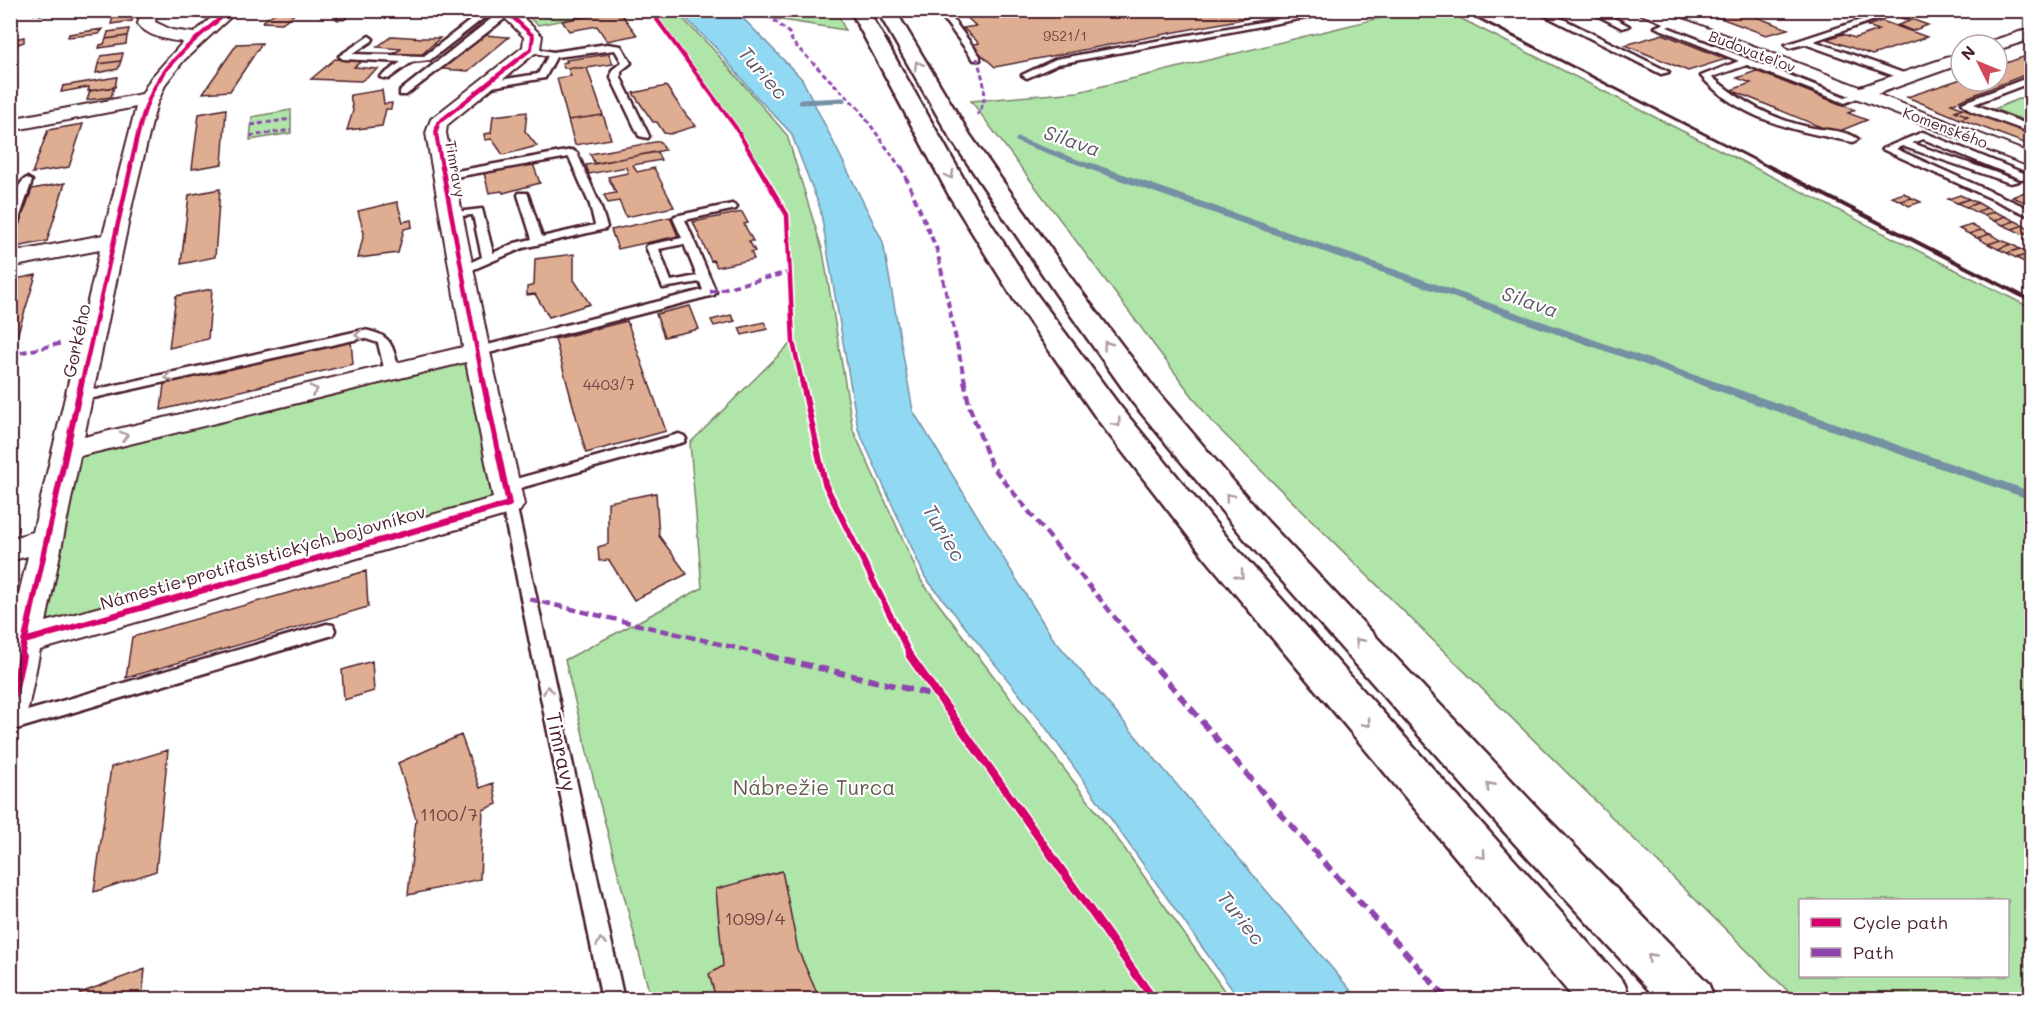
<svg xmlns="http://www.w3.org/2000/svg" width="2042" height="1010" font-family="Mali,sans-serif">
  <rect width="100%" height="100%" fill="#fff"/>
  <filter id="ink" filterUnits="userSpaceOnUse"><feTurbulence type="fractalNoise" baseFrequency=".0167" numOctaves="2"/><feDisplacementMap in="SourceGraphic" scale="12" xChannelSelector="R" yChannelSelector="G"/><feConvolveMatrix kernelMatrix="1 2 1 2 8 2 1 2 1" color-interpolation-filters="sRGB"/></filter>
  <g filter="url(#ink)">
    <path fill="#afe5a8" stroke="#7c826a" stroke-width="1.5" fill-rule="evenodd" d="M521 11H612L538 25Z
      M650 11H675L712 48 787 135 823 252 853 430 922 582 1122 845 1230 999H651L593 777 565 660 702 588 690 443 793 341 787 215 736 128Z
      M726 11H837L845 30Z
      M1408 11H1446L2031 308V999H1796L1211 421 971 101 1078 92ZM1800 900H2008V976H1800Z
      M2031 94V123L1994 109Z
      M291 110V133L250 140 252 117Z
      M477 352 509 504 24 641 68 450Z"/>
    <path fill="#91d9f3" stroke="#758fa3" stroke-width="1.5" d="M678 11H736L802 79 883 242 913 411 1052 637 1358 999H1239L1044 725 925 577 858 429 820 208 791 133 756 96 715 47Z"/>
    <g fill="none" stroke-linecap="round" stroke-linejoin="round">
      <path stroke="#758fa3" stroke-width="5" d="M801 102 843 100
        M1018 140 1094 168"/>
      <path stroke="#758fa3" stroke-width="7" d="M1090 166 1704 382"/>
      <path stroke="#758fa3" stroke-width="8" d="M1699 380 2032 496"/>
    </g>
    <path fill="#dfae92" stroke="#4a1f2b" stroke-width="1.5" d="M34 10H66L40 15 41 13 33 14Z
      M115 10H135L134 14 113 17Z
      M172 10H192L183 16H163Z
      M279 10H300L282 23 262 22Z
      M417 10H446L437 16 412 14Z
      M959 10H1289L995 67 971 45 979 43 963 28 976 26Z
      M1709 10H1738L1788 29 1766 35 1704 12Z
      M1878 10H1885L1928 25 1912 31 1898 25 1910 21Z
      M619 11 637 35 607 41 597 26 569 31 562 21Z
      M134 14 132 21 111 24 113 17Z
      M1882 21 1927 37 1872 55 1827 39 1843 34 1855 38 1879 30 1867 26Z
      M103 29 99 34 68 37 69 34Z
      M129 29 127 36 106 39 108 32Z
      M1663 34 1726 59 1688 71 1625 45Z
      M484 35 509 37 468 71 442 69Z
      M127 36 126 44 99 48 100 45 104 44 106 39Z
      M392 36 423 38H440L420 56 393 54 401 49 377 47Z
      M24 37V42L10 47V40Z
      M262 43 230 91 203 93 237 44Z
      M123 53 121 61 98 64 101 56Z
      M609 54 613 64 587 68H564L562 63 567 62 566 60Z
      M2032 54V72L1951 104 1962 108 1955 111 1968 116 1960 119 1907 97 1961 79 1997 81V66Z
      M335 59 362 61 354 67 378 69 361 81 311 79Z
      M121 61 118 69 96 73 98 64Z
      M568 68H587L603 115 568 120 557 78 571 76Z
      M1756 71 1855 110 1848 113 1867 120 1835 133 1731 90 1751 83 1737 78Z
      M117 77 115 87 88 91 89 87 61 92 63 86Z
      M666 86 686 115 696 126 670 134 664 133 657 122H653L633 93Z
      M114 87 111 97 87 100 90 91Z
      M382 90 384 104 392 103 391 109H386L382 126 347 130 353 111 350 95Z
      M1962 108 2032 134V146L1960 119 1968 116 1955 111Z
      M226 109 222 164 192 169 199 114Z
      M527 112 525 131 537 146 503 155 492 139 485 140 484 134 491 133 493 116Z
      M603 115 611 139 575 145 568 120Z
      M83 124 69 167 32 173 48 130Z
      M660 141 665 150 595 164 590 154Z
      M657 152 661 160 633 165 637 172 654 168 674 207 626 217 619 201 608 203 604 195 616 193 608 177 628 173 626 167 589 174 586 165Z
      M533 164 540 183 503 193 502 191 489 193 484 173Z
      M65 183 47 241 11 248 32 189Z
      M220 189 215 257 181 264 189 195Z
      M2032 189V205L2012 197Z
      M1904 193 1912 198 1901 201 1892 197Z
      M1960 195 1969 199 1957 203 1948 199Z
      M1912 198 1921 202 1909 206 1901 201Z
      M1969 199 1978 203 1966 207 1957 203Z
      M397 202 403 222 411 220 412 227 404 229 398 253 358 258 364 233 358 211Z
      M1978 203 1987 208 1975 212 1966 207Z
      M1987 208 1995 212 1983 215 1975 212Z
      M742 212 748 223 744 224 753 241H749L755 251 751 252 754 259 717 267 713 260 711 261 693 222Z
      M1995 212 2005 216 1994 221 1983 215Z
      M2005 216 2015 221 2003 225 1994 221Z
      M670 217 678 236 618 249 611 230Z
      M2015 221 2024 225 2012 229 2003 225Z
      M1971 225 1981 230 1969 234 1959 229Z
      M2024 225 2032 231 2022 234 2012 229Z
      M1981 230 1990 234 1977 238 1969 234Z
      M1990 234 2001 240 1988 244 1977 238Z
      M2001 240 2011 244 1998 249 1988 244Z
      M2011 244 2020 249 2007 253 1998 249Z
      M2020 249 2029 254 2016 258 2007 253Z
      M574 254V280L590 304 549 317 535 294 527 295V287L534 285 535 259Z
      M2029 254 2032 261 2026 263 2016 258Z
      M36 275 13 349H10V280Z
      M212 289 208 339 169 348 176 296Z
      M690 306 699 329 664 337 656 314Z
      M731 315 735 321 714 326 711 320Z
      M627 321 666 431 586 453 555 339Z
      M764 322 768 329 742 335 739 328Z
      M351 341 353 364 161 410 164 384Z
      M656 493 659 536 687 574 634 600 609 560 599 561 598 547 608 544V502Z
      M366 571 368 607 126 678 132 637Z
      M372 661 374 691 344 700 342 670Z
      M461 735 480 788 493 783 497 804 483 810 480 879 408 895 416 819 398 763Z
      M168 750 156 871 94 892 111 767Z
      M782 871 798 950 820 1000H733L730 993 716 998 709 974 723 966 716 889Z
      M145 969 142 1000H79L80 993Z"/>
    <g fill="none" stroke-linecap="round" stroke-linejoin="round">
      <g stroke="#4a1f2b" stroke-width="5">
        <path id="lane" d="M343 10H353L344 18H338V14Z
          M404 10H413L407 14H404Z
          M484 10H494L430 60 412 62 388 79 380 77 401 62 343 59 339 56 369 36 373 39 372 41 352 54 424 56Z
          M937 10H946L980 56V60H974Z
          M1327 10H1347L1058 64 1027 78 1022 75 1056 59Z
          M1534 10H1545L1669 72 1661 74Z
          M1587 10H1599L1629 26 1622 28Z
          M1678 10H1692L1664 20 1660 18Z
          M2023 10H2032V14Z
          M505 11 512 13 406 95H400V91L496 15Z
          M1882 13 1889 15 1814 41 1909 75V79H1903L1805 44 1789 48 1785 45Z
          M1675 19 1679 22 1667 27 1845 97 1862 92V96L1845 103 1747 65 1712 77C1741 102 1770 118 1808 127 1822 130 1846 130 1858 139L1853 142C1797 131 1741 121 1701 76L1739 61 1655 27Z
          M607 44 621 46 631 63 621 71V78L649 136 648 138 639 136 611 78 612 70 622 62 615 50 556 57 545 78 486 88 481 85 486 82 538 74 548 56 528 51V47L553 52Z
          M2032 76V82L1974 104 2032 126V133L1971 111 1962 103Z
          M1923 132 2026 174 2032 172V178L2021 179 1923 139 1912 143 2019 181 2010 183 1902 146 1896 149 2032 210V217L1882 149Z
          M572 150 577 153 600 205 607 227 605 229 523 248 465 273H457V269L482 257 473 215 447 217V213L482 209 493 253 515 243 532 239 518 195 519 193H527L528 195 542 237 595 225 590 205 569 157 444 179 440 178V174Z
          M27 178 32 181 16 228 10 231C10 218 14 183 27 178Z
          M732 204 737 207 736 209 685 220 716 292 714 295 477 356 471 352 472 349 703 290 700 282 663 288 646 247 648 245 682 238 673 218 675 216ZM684 244 697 276 671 281 659 249Z
          M363 330C392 334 393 346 399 372L397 375H387L385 372 378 343 363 338 80 401 73 397 80 393Z
          M679 434 684 436 686 439 684 442 506 492 499 487 501 483Z
          M509 499 516 504 624 1000H602L502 504Z
          M327 624 333 625 335 630 333 635 10 731V716Z"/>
      </g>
      <g stroke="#4a1f2b" stroke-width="4">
        <path id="street" d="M141 10H157L155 22 172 30 194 33 220 10H238L184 60 166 83 156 106 133 200 84 437 463 347 426 133 431 119 523 47 524 37 497 10H515L542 36 540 49 447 125 446 133 490 352 524 504 520 511 40 650 28 709 23 719 10 724V631L28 556 10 561V539L33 532 100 250 10 267V253L103 235 136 107 10 131V119L142 94 151 78 183 42C168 40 148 37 138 24ZM466 362 493 498 46 622 80 456Z
          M1636 10H1660L1860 87 1961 53V64L1877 94 2032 154V167L1638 13Z
          M2032 28V39L1997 50V45H1988L1991 41Z"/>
      </g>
      <g stroke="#4a1f2b" stroke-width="5">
        <path id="primary" d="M850 10H868L974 197 1037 295 1119 405 1230 541 1624 983 1631 1000H1575L1206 559 1097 419 1013 298 950 197Z
          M877 10H895L970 135 1074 282 1155 389 1268 522 1545 816 1708 983 1715 1000H1658L1515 844 1244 538 1133 403 1056 294 949 136Z"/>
      </g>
      <use href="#lane" fill="#fff" fill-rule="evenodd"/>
      <use href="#street" fill="#fff" fill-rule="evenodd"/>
      <use href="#primary" fill="#fff" fill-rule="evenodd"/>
      <path stroke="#4a1f2b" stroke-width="3" d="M1462 10 1771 168"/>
      <path stroke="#4a1f2b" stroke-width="4" d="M1768 166 2032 301"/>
      <path stroke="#8e44ad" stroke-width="3" stroke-dasharray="5 3" stroke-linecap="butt" d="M762 10 789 33 793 43 859 109 901 168
        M977 58C982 78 991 96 977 115
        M251 125 291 119
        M250 136 291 130"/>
      <path stroke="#8e44ad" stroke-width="4" stroke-dasharray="7 4" stroke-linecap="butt" d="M901 166 937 250 965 382
        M710 292 790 272
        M10 355 63 343"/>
      <path stroke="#8e44ad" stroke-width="4.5" stroke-dasharray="9 4.5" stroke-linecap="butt" d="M964 380 970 408 991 465 1147 657
        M529 599 775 657"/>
      <path stroke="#8e44ad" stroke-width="6" stroke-dasharray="11 6" stroke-linecap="butt" d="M768 656 939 696
        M1146 656 1281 814 1448 1000"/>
      <g stroke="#fff" stroke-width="6">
        <path id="cycleway-far3" d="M650 10 736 128 759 168
          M130 168C137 140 142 108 157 83 174 54 205 32 230 10
          M442 168 436 133 438 123 531 49 533 36 505 10"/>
      </g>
      <g stroke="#fff" stroke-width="8">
        <path id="cycleway-far2" d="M442 166 483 382
          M758 166 787 215 793 342 802 382
          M82 382 131 166"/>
      </g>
      <g stroke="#fff" stroke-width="10">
        <path id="cycleway-far1" d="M802 380 825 484 911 657
          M24 641 509 504 483 380
          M21 657 82 380"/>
      </g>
      <g stroke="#fff" stroke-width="11">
        <path id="cycleway" d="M910 656 1154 1000
          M10 709 22 656"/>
      </g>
      <use href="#cycleway-far3" stroke="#d6006c" stroke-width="4"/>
      <use href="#cycleway-far2" stroke="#d6006c" stroke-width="4.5"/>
      <use href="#cycleway-far1" stroke="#d6006c" stroke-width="6"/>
      <use href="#cycleway" stroke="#d6006c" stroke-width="8"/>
    </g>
    <defs><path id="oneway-chevron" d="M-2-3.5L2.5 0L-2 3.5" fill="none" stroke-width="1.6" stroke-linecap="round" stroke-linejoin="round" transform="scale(1.5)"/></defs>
    <g stroke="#ae9aa0">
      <use href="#oneway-chevron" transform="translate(918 65) rotate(-121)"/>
      <use href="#oneway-chevron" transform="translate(950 175) rotate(61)"/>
      <use href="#oneway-chevron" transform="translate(359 335) rotate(175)"/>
      <use href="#oneway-chevron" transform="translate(1107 345) rotate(-127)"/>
      <use href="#oneway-chevron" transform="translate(169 377) rotate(167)"/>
      <use href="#oneway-chevron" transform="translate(314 390) rotate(-14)"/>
      <use href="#oneway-chevron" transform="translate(1117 423) rotate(52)"/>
      <use href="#oneway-chevron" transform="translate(124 436) rotate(-14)"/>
      <use href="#oneway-chevron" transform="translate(1229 497) rotate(-130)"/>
      <use href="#oneway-chevron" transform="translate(1240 575) rotate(49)"/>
      <use href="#oneway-chevron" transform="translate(1359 642) rotate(-132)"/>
      <use href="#oneway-chevron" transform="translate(548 690) rotate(-102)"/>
      <use href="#oneway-chevron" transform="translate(1367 723) rotate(49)"/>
      <use href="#oneway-chevron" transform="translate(1490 786) rotate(-132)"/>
      <use href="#oneway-chevron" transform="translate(1482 855) rotate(49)"/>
      <use href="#oneway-chevron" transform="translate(601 942) rotate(-102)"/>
      <use href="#oneway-chevron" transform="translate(1651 957) rotate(-134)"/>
    </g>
  </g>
  <g text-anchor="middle" stroke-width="4.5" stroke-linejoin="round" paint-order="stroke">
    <g font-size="14" fill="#6f4345">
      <text x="1065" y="41">9521/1</text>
    </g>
    <g font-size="15" fill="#4a1f2b" stroke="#fff">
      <text transform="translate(1752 52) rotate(21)" y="5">Budovateľov</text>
      <text transform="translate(1945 128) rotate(21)" y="5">Komenského</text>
      <text transform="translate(455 169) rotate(80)" y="5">Timravy</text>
    </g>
    <g font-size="15" fill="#6f4345">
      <text x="609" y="390">4403/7</text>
    </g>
    <g font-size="18" fill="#4a1f2b" stroke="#fff">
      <text transform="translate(77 341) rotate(-78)" y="6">Gorkého</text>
      <text transform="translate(263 558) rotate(-16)" y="6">Námestie protifašistických bojovníkov</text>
    </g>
    <g font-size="18" fill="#6f4345">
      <text x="449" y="821">1100/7</text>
      <text x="755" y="925">1099/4</text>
    </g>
    <g font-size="20" font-style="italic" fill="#5f5767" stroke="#fff">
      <text transform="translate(763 73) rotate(49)" y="7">Turiec</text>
      <text transform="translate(1072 141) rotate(19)" y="7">Silava</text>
      <text transform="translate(1530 302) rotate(19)" y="7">Silava</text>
      <text transform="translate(944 533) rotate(59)" y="7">Turiec</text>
      <text transform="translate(1241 918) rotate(52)" y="7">Turiec</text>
    </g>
    <g font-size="21" fill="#4a1f2b" stroke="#fff">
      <text transform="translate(561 752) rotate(78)" y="7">Timravy</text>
    </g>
    <g font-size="21" fill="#685a50" stroke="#fff">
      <text x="814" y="795">Nábrežie Turca</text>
    </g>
  </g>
  <rect width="2042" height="1010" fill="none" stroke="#fff" stroke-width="36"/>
  <rect x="18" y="18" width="2006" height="974" fill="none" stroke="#4a1f2b" stroke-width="2" filter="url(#ink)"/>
  <rect x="1799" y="899" width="210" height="78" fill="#ffffff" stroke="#b7a5aa" stroke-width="1.5"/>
  <rect x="1811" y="918" width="30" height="9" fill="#d6006c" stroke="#b7a5aa" stroke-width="1.5"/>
  <text x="1853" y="929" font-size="18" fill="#4a1f2b">Cycle path</text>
  <rect x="1811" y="948" width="30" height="9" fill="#8e44ad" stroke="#b7a5aa" stroke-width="1.5"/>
  <text x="1853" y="959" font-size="18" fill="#4a1f2b">Path</text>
  <g transform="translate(1979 63) rotate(313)"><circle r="28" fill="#ffffff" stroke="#b7a5aa" stroke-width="1.5"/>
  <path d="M0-4.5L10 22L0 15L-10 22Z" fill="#d1495b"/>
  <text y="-9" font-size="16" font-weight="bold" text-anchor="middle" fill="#4a1f2b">N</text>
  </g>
</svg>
